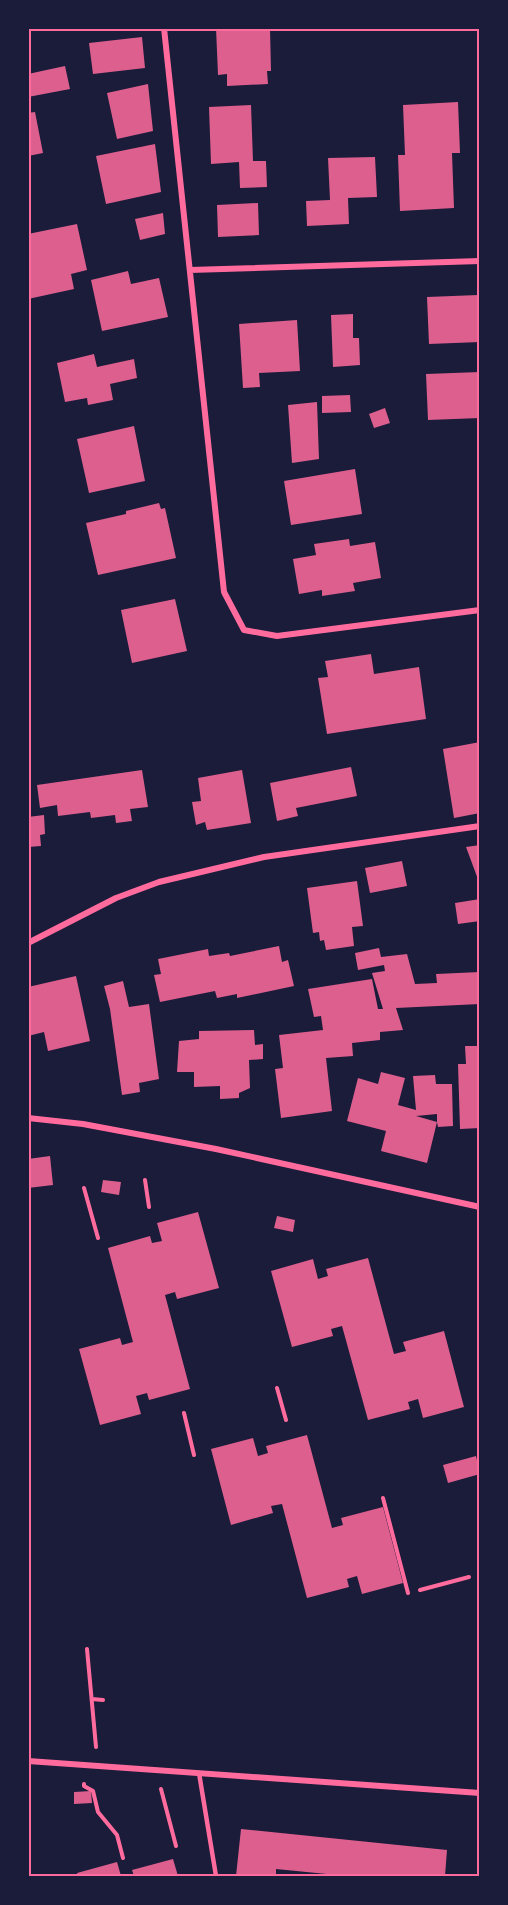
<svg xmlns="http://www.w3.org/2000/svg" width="508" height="1905" font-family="'Archivo Narrow',sans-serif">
  <rect width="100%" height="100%" fill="#1b1b3a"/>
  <path fill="#dd5f8e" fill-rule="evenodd" d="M216 28H270L271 71H267L268 84 227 86V74L218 75Z
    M142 37 145 68 93 74 89 43Z
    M65 66 70 89 28 97V74Z
    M148 84 153 131 117 139 107 93Z
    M458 102 460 153H452L454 208 400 211 398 155H405L403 105Z
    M251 105 253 161H266L267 187 240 188 239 162 211 164 209 107Z
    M35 112 43 153 28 156V113Z
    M155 144 161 192 106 204 96 156Z
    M375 157 377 197 348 198 349 224 307 226 306 201 330 200 328 158Z
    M258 203 259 235 218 237 217 205Z
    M163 213 165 234 140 240 135 219Z
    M77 224 87 270 71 274 74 289 28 299V234Z
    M128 271 131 284 159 278 168 317 102 331 91 280Z
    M478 295 480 342 429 344 427 297Z
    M353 314V338H359L360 365 333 367 331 315Z
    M297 320 300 371 259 373 260 387 243 388 239 324Z
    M94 354 97 367 134 359 137 378 110 384 113 400 88 405 87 398 65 402 57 363Z
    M480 372V418L428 420 426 374Z
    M350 395 351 412 322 413V396Z
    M317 402 319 459 292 463 288 405Z
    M385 408 390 423 374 428 369 414Z
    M134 426 145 481 89 493 77 439Z
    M355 469 362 514 291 525 284 481Z
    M159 503 161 509 165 508 176 558 98 575 86 523 126 514V511Z
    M349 539 350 546 375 542 381 578 353 583 355 591 322 596V590L299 594 293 559 316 555 314 544Z
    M175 599 187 651 132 663 121 610Z
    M371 654 374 674 419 667 426 719 327 734 318 678 328 677 325 661Z
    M480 742V813L454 818 443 749Z
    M351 767 357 796 296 808 298 816 277 821 270 783Z
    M142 770 148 807 130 809 132 821 116 823 115 815 91 818 90 812 58 816 57 805 40 808 37 785Z
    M242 770 251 823 207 830 205 822 196 825 192 802 201 801 198 778Z
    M44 815 45 834 40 835 41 846 28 847V817Z
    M480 845V882H479L466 847Z
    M402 861 407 886 370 893 365 868Z
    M357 881 363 926 352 927 354 946 326 950 324 940 320 941 319 932 313 933 307 888Z
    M480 899V921L458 924 455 903Z
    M279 946 282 962 288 960 294 986 237 998V994L217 998 215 991 160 1002 154 975 161 974 158 959 208 949 209 956 229 953 230 956Z
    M379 948 381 957 407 954 415 984 437 983 436 974 480 972V1004L396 1008 403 1030 380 1032V1040L352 1043 353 1056 326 1058 332 1111 281 1118 275 1069 283 1068 279 1035 323 1030 321 1016 314 1017 308 989 372 979 378 1009H383L372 973 385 971 384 965 358 970 355 953Z
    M76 976 90 1041 48 1051 44 1032 28 1036V987Z
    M123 981 129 1007 149 1004 159 1079 139 1083 140 1092 122 1095 110 1009 104 986Z
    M254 1030 255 1045 263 1044V1059L249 1060 250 1088 239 1093V1098L220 1099V1086L194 1087V1072H177L179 1041 199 1039V1031Z
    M465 1046H480V1128L460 1129 458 1064H466Z
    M381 1072 405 1078 398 1105 416 1110 413 1076 435 1075 436 1084H452L453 1126 438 1127 437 1122 427 1163 381 1151 386 1131 347 1121 358 1078 378 1084ZM437 1114V1122L416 1116Z
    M50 1156 53 1185 28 1188V1159Z
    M103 1180 121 1182 119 1195 101 1192Z
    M198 1212 219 1288 177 1299 175 1292 165 1295 190 1389 149 1400 147 1393 136 1396 141 1414 100 1425 79 1349 120 1338 122 1345 133 1342 108 1248 150 1236 152 1243 162 1241 157 1223Z
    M277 1216 295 1220 293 1232 274 1228Z
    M368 1258 394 1354 406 1351 403 1342 444 1331 464 1407 423 1418 418 1399 408 1402 410 1409 368 1420 342 1326 331 1329 333 1336 292 1347 271 1271 313 1259 318 1279 328 1276 326 1269Z
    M307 1435 332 1528 343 1525 341 1518 383 1507 403 1583 362 1594 357 1576 347 1579 349 1587 307 1598 282 1504 271 1506 273 1513 231 1525 211 1449 253 1438 258 1456 268 1453 266 1446Z
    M476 1456 480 1474 448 1483 443 1465Z
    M91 1791 92 1803 74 1804V1792Z
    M241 1829 447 1850 445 1876H347L276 1869V1876H236Z
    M173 1859 178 1876H134L132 1870Z
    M117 1862 121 1876H78L77 1873Z"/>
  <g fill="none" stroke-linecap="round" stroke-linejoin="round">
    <path stroke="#ff6b9d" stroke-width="4" d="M145 1180 149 1207
      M84 1188 98 1238
      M277 1388 286 1420
      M184 1413 194 1455
      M383 1498 408 1593
      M420 1590 469 1577
      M87 1649 96 1747
      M92 1699 103 1700
      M84 1784V1786L93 1791 98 1812 117 1835 123 1858
      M161 1789 176 1846"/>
    <path stroke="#ff6b9d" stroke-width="4.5" d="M199 1773 216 1876"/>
    <path stroke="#ff6b9d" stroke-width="6" d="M164 28 224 592 244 630 277 636 480 610
      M190 270 480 261
      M28 943 116 898 159 882 264 857 480 826
      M28 1118 83 1124 216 1149 480 1207
      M28 1761 480 1793"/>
  </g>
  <rect width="508" height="1905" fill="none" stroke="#1b1b3a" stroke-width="60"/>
  <rect x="30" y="30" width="448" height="1845" fill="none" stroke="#ff6b9d" stroke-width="2"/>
</svg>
